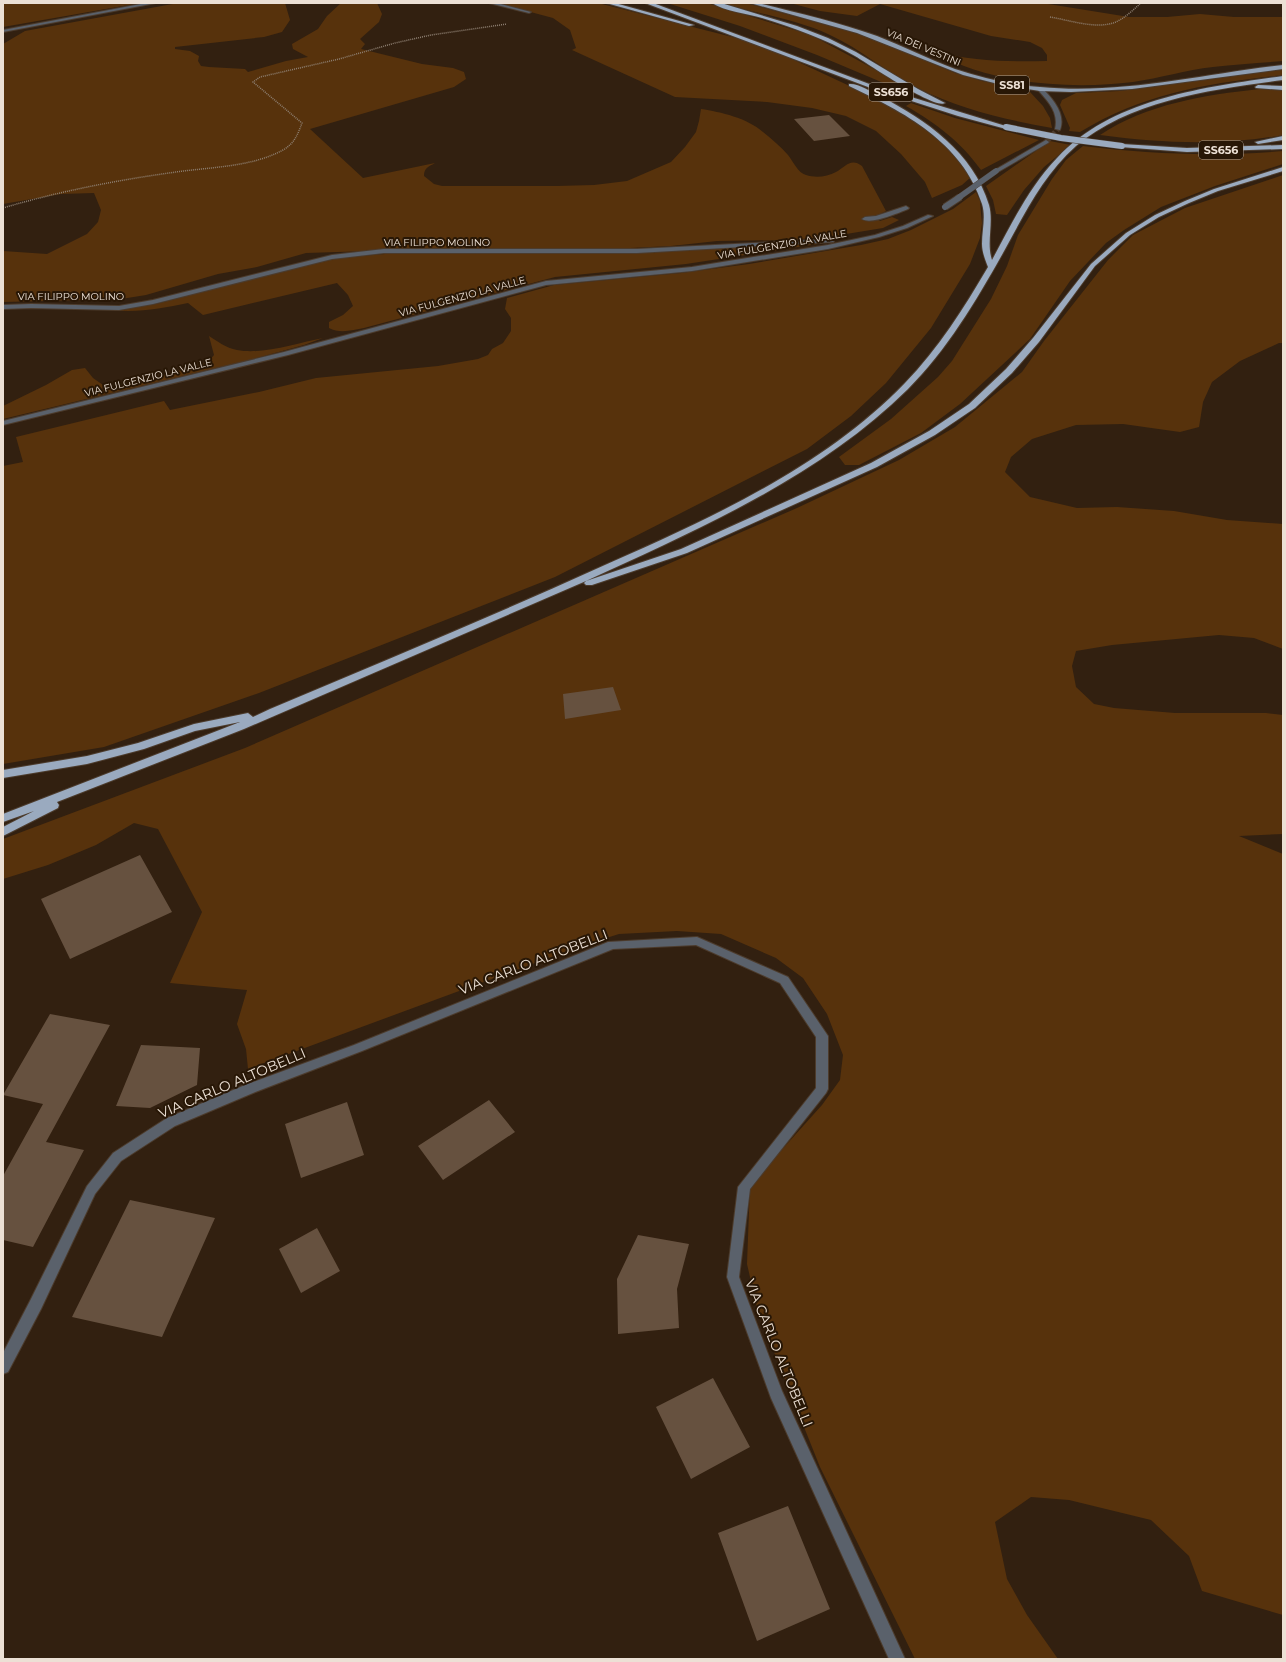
<svg xmlns="http://www.w3.org/2000/svg" width="1286" height="1662" font-family="Montserrat,sans-serif">
  <rect width="100%" height="100%" fill="#322010"/>
  <path fill="#57320c" d="M3 3H140L3 27Z
    M178 3H285L290 20 282 32 264 37 175 47V49L190 51 199 56 198 61 201 66 209 67 245 69 248 72 286 61 308 57 293 49 292 44 318 29 327 16 341 3H377L382 14 379 22 360 39 365 44 361 49 422 64 453 68 464 72 466 79 454 87 310 129 363 178 435 163C428 167 424 168 424 176L434 184 442 186H557L594 185 627 181 671 162 685 147 696 132 699 121 701 109C721 112 747 118 763 132 772 139 781 147 788 155 793 161 798 173 806 175 815 178 827 177 836 172 845 167 851 157 862 166L886 211 874 217 880 221 892 217 899 220 883 228 840 235 792 240 717 241 671 246 591 250 465 248 306 253 257 267 218 274 146 295 121 299 3 302V251L47 254 87 234 98 222 101 210 94 193 61 194 3 204V44L25 31Z
    M497 3H598L748 41 777 52 886 103 933 133 953 154 971 177 962 185 932 198 925 182 901 154 876 131 846 116 812 108 767 102 675 97 572 50 576 48 570 30 553 18Z
    M667 3H707L811 35 902 84 901 86 886 84 817 55 740 26Z
    M722 3H746L848 31 871 38 955 73 982 81 1023 89 1030 92 1043 106 1050 118 1052 128C1007 120 959 109 918 88 887 73 861 49 830 35 796 19 757 14 722 3Z
    M790 3H1042L1129 17H1167L1200 14 1234 17H1283V61C1260 63 1236 64 1213 67 1186 70 1160 78 1133 82 1070 90 990 84 934 52 974 61 1006 62 1047 61V55L1042 48 1030 42 991 36 880 4 857 16 820 11Z
    M1283 69V75C1209 83 1144 93 1080 132L1069 131 1070 128 1060 105 1062 100 1076 93 1120 91Z
    M1260 89 1283 90V135C1223 146 1160 143 1100 135 1147 104 1204 95 1260 89Z
    M911 103 955 118 1039 140 981 170C960 141 937 124 906 106Z
    M1050 141 1071 145 1044 167 1024 190 1007 215 996 214 993 200 986 186Z
    M1083 146C1149 154 1216 157 1283 151V164L1215 186 1161 207 1124 230 1106 243 1070 281 1030 339 960 404 921 433 859 465H845L839 457 891 419 938 377 952 361 991 299 1007 266 1018 235 1052 179 1066 160Z
    M1283 175V343H1279L1240 361 1212 382 1203 402 1199 427 1180 432 1123 424 1076 425 1032 439 1011 457 1005 472 1030 497 1077 508 1117 507 1174 511 1227 520 1283 524V649L1254 638 1219 635 1112 645 1076 651 1072 666 1076 687 1094 704 1114 708 1175 713H1266L1283 715V834L1239 836 1283 854V1615L1202 1591 1189 1556 1151 1520 1069 1500 1031 1497 995 1522 1007 1579 1027 1615 1058 1659H915L820 1467 758 1312 747 1264 750 1185 822 1105 840 1080 843 1055 827 1014 803 978 776 958 721 934 677 931 619 934 578 947 248 1069 246 1049 237 1024 247 990 170 983 202 912 158 829 134 823 96 845 48 865 3 879V839L245 748 797 508 899 460 955 427 1022 372 1044 341 1108 260 1133 235 1185 208Z
    M976 192 980 201 981 213 982 223 980 238 970 264 931 328 886 383 851 416 807 449 555 577 259 693 104 747 3 764V466L23 462 16 437 164 401 170 410 259 392 316 378 438 366 478 359 488 355 492 349 503 343 511 331V318L505 309 507 298 554 285 681 273 749 264 861 245 888 239 911 230 953 209Z
    M824 243 686 264 555 277 364 328C353 330 340 334 329 328V322L343 315 353 306 348 295 337 283 203 315 188 303C163 308 138 313 112 310L156 304 304 264 337 258 385 254 472 253 594 254Z
    M209 336C217 341 226 348 237 350 263 355 297 343 323 338L304 345 253 359 3 419V406L46 385 72 370 85 368 93 378 103 385 102 390 201 365 209 361 214 355Z"/>
  <path fill="#66513f" d="M829 115 850 136 814 141 794 119Z
    M613 687 621 710 565 719 563 694Z
    M140 855 172 912 70 959 41 899Z
    M50 1014 110 1025 46 1142 84 1150 33 1247 3 1240V1176L43 1104 3 1095Z
    M141 1045 200 1048 197 1085 150 1108 116 1106Z
    M489 1100 515 1132 443 1180 418 1146Z
    M347 1102 364 1155 301 1178 285 1124Z
    M130 1200 215 1218 162 1337 72 1317Z
    M317 1228 340 1271 301 1293 279 1249Z
    M638 1235 689 1244 677 1289 679 1328 618 1334 617 1279Z
    M713 1378 750 1447 691 1479 656 1407Z
    M788 1506 830 1609 757 1641 718 1533Z"/>
  <g fill="none" stroke-linecap="round" stroke-linejoin="round">
    <path stroke="#4e3d2e" stroke-width="5.5" stroke-dasharray="5.5 2.5" stroke-linecap="butt" d="M1046 142 1058 129"/>
    <g stroke="#4c3b2c" stroke-width="2">
      <path id="service" d="M489 3H497L531 12 529 13Z
        M906 206 909 208 908 209C898 213 871 225 862 219L865 217 876 216Z"/>
    </g>
    <g stroke="#4c3b2c" stroke-width="2">
      <path id="minor" d="M1038 88H1042C1053 99 1066 114 1060 130L1055 129C1059 112 1048 101 1037 89Z
        M1046 140 1049 142 1048 143 998 172 993 171Z
        M928 215 933 216 907 228 879 237 828 249 692 271 546 285 288 355 3 425V421L284 352 546 281 692 267 828 245 875 235 903 226Z
        M831 239 834 241 833 242 637 253H384L332 259 153 304 119 310 31 308 3 309V305L31 304 119 306 153 300 332 255 384 249H637Z
        M697 937 788 977 828 1036V1089L826 1093 750 1189 739 1277 782 1391 905 1659H889L771 1398 727 1277 738 1187 816 1088V1037L780 983 696 945 613 949 362 1051 253 1093 175 1126 121 1161 95 1194 41 1309 8 1372 3 1374V1353L31 1299 87 1186 113 1153 167 1118 245 1085 354 1045 608 942Z"/>
    </g>
    <g stroke="#4c3b2c" stroke-width="2">
      <path id="tertiary" d="M146 3H156L3 32V30Z"/>
    </g>
    <g stroke="#4c3b2c" stroke-width="2">
      <path id="primary" d="M750 3H758C798 13 838 22 877 36 903 46 928 59 955 69 982 78 1011 85 1040 87 1122 95 1202 74 1283 65V69L1132 89 1071 92 1040 91 1002 85 963 75 857 33Z"/>
    </g>
    <g stroke="#4c3b2c" stroke-width="2">
      <path id="trunk" d="M606 3H615L694 25 689 26Z
        M645 3H653L872 85 1009 127 1006 129 958 116 868 87Z
        M712 3H721L797 26 828 38 856 52 918 89 945 103C935 110 867 63 855 56 826 39 794 28 762 18 748 14 724 11 712 3Z
        M1283 76V80C1215 89 1130 100 1076 146 1043 175 1024 215 1003 253 976 301 947 350 908 389 819 477 699 529 586 581L681 549 871 463 929 431 969 404 1006 369 1033 338 1091 264 1126 233 1155 215 1185 201 1214 189 1283 167V171L1218 191 1189 203 1159 217 1130 235 1095 266 1039 342 1012 373 975 408 935 435 877 467 687 553 592 585H586L584 583 586 581 244 729 57 802 59 805 58 808 3 836V827L34 811 3 822V814L240 722 195 731 144 749 87 764 3 778V770L87 756 138 743 194 724 248 713 253 717 270 709C379 663 488 618 596 569 704 521 821 470 905 383 938 349 964 308 988 267 985 259 982 252 982 244 982 230 986 217 982 204 962 142 904 112 849 86V84C858 83 871 92 880 96 926 120 973 152 989 205 994 223 986 242 992 260 1011 225 1029 187 1057 158 1113 98 1206 87 1283 76Z
        M1258 85 1283 86V90L1256 88 1255 87Z
        M1283 136V140L1258 144 1255 142Z
        M1122 144 1187 148 1283 145V149L1187 152 1120 147 1119 146Z"/>
    </g>
    <path stroke="#8f8073" stroke-width="1.5" stroke-dasharray="1 1" stroke-linecap="butt" d="M1050 17C1069 20 1094 29 1113 23 1123 20 1133 10 1141 3
      M3 208C60 191 118 180 176 172 211 167 252 167 283 150 294 144 298 134 302 123L253 82 260 77 339 59 395 43 431 35 507 24"/>
    <use href="#service" fill="#5a616b" fill-rule="evenodd"/>
    <use href="#minor" fill="#5a616b" fill-rule="evenodd"/>
    <use href="#tertiary" fill="#5a616b" fill-rule="evenodd"/>
    <use href="#primary" fill="#8f9eb1" fill-rule="evenodd"/>
    <use href="#trunk" fill="#9aaabf" fill-rule="evenodd"/>
    <g stroke="#4c3b2c" stroke-width="6" stroke-linecap="butt">
      <path id="minor-bridge-far1" d="M958 198 996 171"/>
    </g>
    <g stroke="#4c3b2c" stroke-width="8" stroke-linecap="butt">
      <path id="minor-bridge" d="M945 207 960 197"/>
    </g>
    <g stroke="#4c3b2c" stroke-width="7" stroke-linecap="butt">
      <path id="trunk-bridge" d="M1006 127 1061 138 1122 146"/>
    </g>
    <use href="#minor-bridge-far1" stroke="#5a616b" stroke-width="5.5"/>
    <use href="#minor-bridge" stroke="#5a616b" stroke-width="6"/>
    <use href="#trunk-bridge" stroke="#9aaabf" stroke-width="6"/>
  </g>
  <g text-anchor="middle" stroke-width="4" stroke-linejoin="round" paint-order="stroke">
    <g font-size="10" fill="#ece0d5" stroke="#281706">
      <text transform="translate(924 47) rotate(23)" y="4">VIA DEI VESTINI</text>
      <text x="437" y="246">VIA FILIPPO MOLINO</text>
      <text transform="translate(782 244) rotate(-10)" y="4">VIA FULGENZIO LA VALLE</text>
      <text x="71" y="300">VIA FILIPPO MOLINO</text>
      <text transform="translate(462 296) rotate(-15)" y="4">VIA FULGENZIO LA VALLE</text>
      <text transform="translate(148 377) rotate(-14)" y="4">VIA FULGENZIO LA VALLE</text>
    </g>
    <g fill="#281706" stroke="#b1a497" stroke-width="1">
      <rect x="995" y="76" width="34" height="18" rx="3"/>
      <rect x="869" y="83" width="44" height="18" rx="3"/>
      <rect x="1199" y="141" width="44" height="18" rx="3"/>
    </g>
    <g font-size="11" font-weight="bold" fill="#ece0d5">
      <text x="1012" y="89">SS81</text>
      <text x="891" y="96">SS656</text>
      <text x="1221" y="154">SS656</text>
    </g>
    <g font-size="14" fill="#ece0d5" stroke="#281706">
      <text transform="translate(533 962) rotate(-21)" y="5">VIA CARLO ALTOBELLI</text>
      <text transform="translate(232 1083) rotate(-23)" y="5">VIA CARLO ALTOBELLI</text>
      <text transform="translate(779 1353) rotate(68)" y="5">VIA CARLO ALTOBELLI</text>
    </g>
  </g>
  <rect width="1286" height="1662" fill="none" stroke="#ece0d5" stroke-width="8"/>
</svg>
